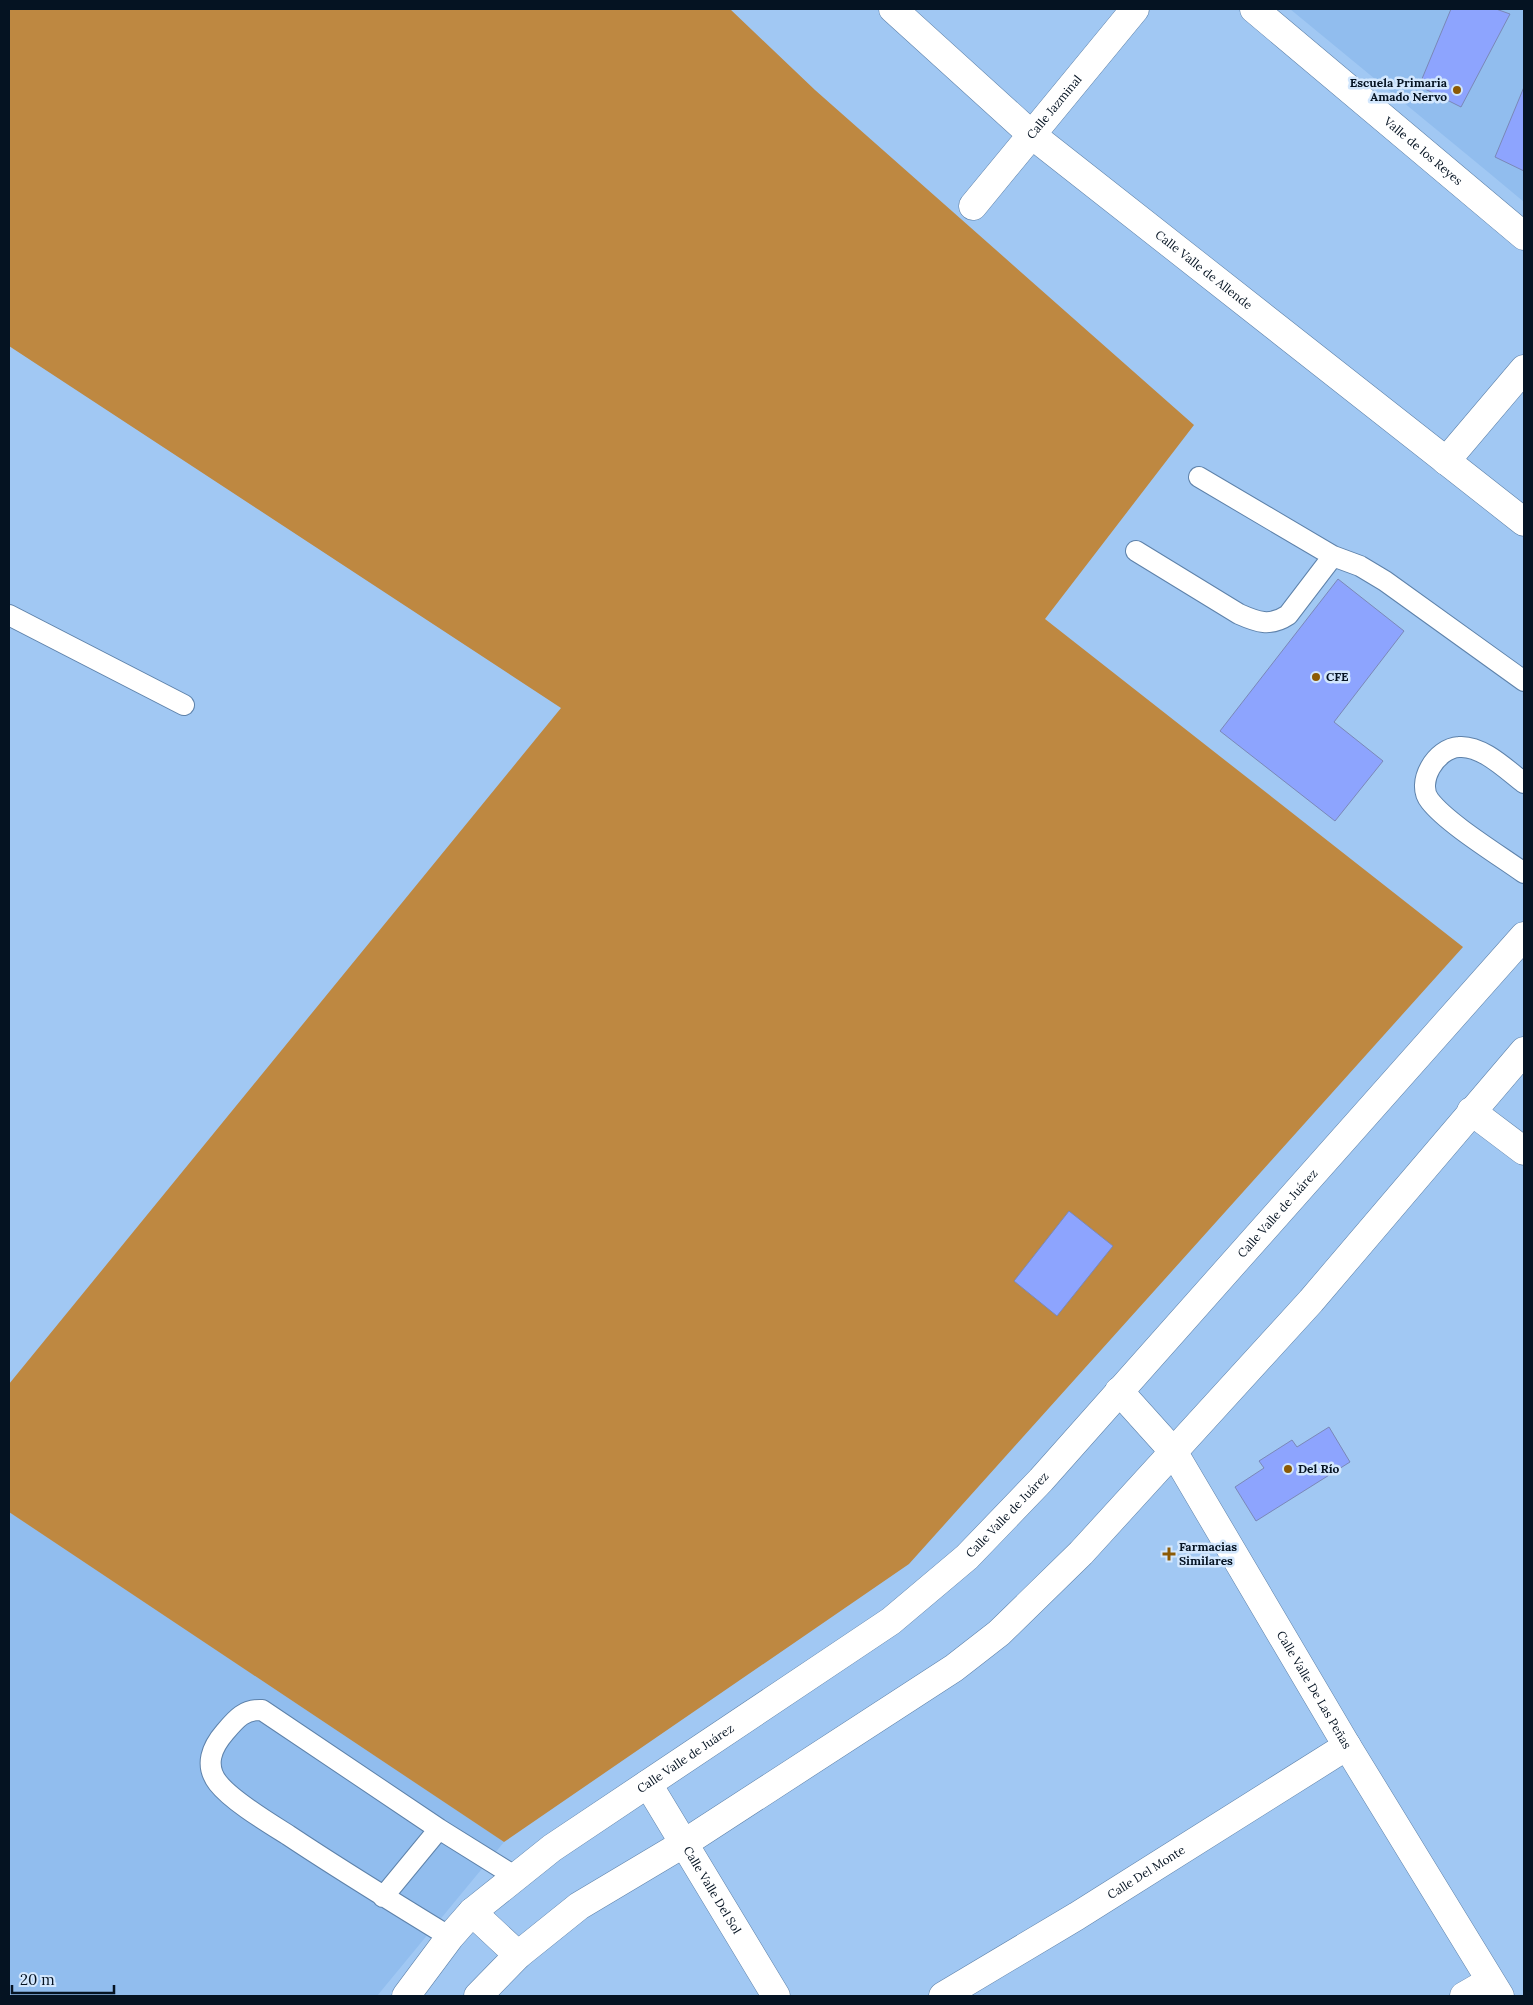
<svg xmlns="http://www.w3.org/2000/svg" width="1533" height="2005" font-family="Lora,serif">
  <rect width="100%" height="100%" fill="#a1c8f3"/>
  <path fill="#91bdee" d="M1290 9H1524V202L1488 172Z
    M9 1512 504 1842 377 1996H9Z"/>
  <path fill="#be8841" d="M9 9H730L815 90 1194 425 1045 619 1463 947 909 1564 504 1842 9 1512V1384L561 708 9 346Z"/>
  <path fill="#8da4fe" stroke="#7a88b7" d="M1451 9H1496L1510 14 1461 107 1419 86Z
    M1524 87V171L1495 157Z
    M1338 579 1404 631 1334 722 1383 761 1335 821 1220 731Z
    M1069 1211 1113 1246 1057 1316 1014 1281Z
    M1329 1427 1350 1462 1256 1521 1235 1487 1264 1468 1259 1461 1292 1440 1297 1447Z"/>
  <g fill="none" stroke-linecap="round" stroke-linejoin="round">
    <g stroke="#5e82aa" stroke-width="22">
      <path id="lane" d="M1199 477 1333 556
        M1136 551 1239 614C1257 622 1270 627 1288 615L1333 556 1360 566 1385 581 1524 681
        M9 615 184 705
        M1524 783C1507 770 1482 745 1459 747 1436 748 1415 783 1430 801 1448 824 1499 855 1524 873
        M383 1897 439 1829
        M450 1937C396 1904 342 1871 288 1835 269 1823 232 1801 218 1783 204 1765 212 1747 225 1732 236 1719 244 1709 262 1710L439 1829 516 1877"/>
    </g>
    <g stroke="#5e82aa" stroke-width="29">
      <g id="street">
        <path id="s1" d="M893 9 1032 135 1524 522"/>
        <path id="s2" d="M1254 9 1524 236"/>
        <path id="s3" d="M973 206 1135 9"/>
        <path d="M1446 461 1524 369"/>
        <path d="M1471 1111 1524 1151"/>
        <path id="s4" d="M1119 1391 1173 1451 1347 1746 1500 1996"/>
        <path id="s5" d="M648 1784 776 1996"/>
        <path id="s6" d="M943 1996 1077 1916 1347 1746"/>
        <path d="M1464 1996 1490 1981"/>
      </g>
    </g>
    <g stroke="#5e82aa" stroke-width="29">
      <g id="secondary">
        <path d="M472 1912 518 1955"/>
        <path id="s7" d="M406 1996 450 1937 472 1912 552 1848 891 1621 967 1557 1041 1480 1524 936"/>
        <path d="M478 1996 518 1955 579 1906 683 1844 954 1668 999 1633 1081 1553 1311 1301 1524 1051"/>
      </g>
    </g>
    <use href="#lane" stroke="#fff" stroke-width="20"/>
    <use href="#street" stroke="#fff" stroke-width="28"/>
    <use href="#secondary" stroke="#fff" stroke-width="28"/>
  </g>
  <g fill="#8c5a05" stroke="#d3e7fd" stroke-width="2">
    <circle cx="1457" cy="90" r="5"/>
    <circle cx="1316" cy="677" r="5"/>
    <circle cx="1288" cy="1469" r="5"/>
    <path d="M1166.5 1546.5h5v5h5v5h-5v5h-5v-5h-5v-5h5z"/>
  </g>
  <g text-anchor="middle" stroke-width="5" stroke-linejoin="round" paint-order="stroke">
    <g font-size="12" font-weight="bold" fill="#051322" stroke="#d3e7fd" text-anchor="start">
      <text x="1447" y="87" text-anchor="end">Escuela Primaria<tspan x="1447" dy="14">Amado Nervo</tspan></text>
      <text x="1326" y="681">CFE</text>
      <text x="1298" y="1473">Del Río</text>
      <text x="1179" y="1551">Farmacias<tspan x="1179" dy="14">Similares</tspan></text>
    </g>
    <g font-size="12" fill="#051322" stroke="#d3e7fd">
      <text dy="4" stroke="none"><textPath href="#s3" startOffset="128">Calle Jazminal</textPath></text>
      <text dy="4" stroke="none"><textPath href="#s2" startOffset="221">Valle de los Reyes</textPath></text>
      <text dy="4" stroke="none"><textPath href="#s1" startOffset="406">Calle Valle de Allende</textPath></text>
      <text dy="4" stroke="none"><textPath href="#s7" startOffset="1180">Calle Valle de Juárez</textPath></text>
      <text dy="4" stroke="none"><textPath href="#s7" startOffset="775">Calle Valle de Juárez</textPath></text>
      <text dy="4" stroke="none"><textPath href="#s4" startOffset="358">Calle Valle De Las Peñas</textPath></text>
      <text dy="4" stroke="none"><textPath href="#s7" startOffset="370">Calle Valle de Juárez</textPath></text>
      <text dy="4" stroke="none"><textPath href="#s6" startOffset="238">Calle Del Monte</textPath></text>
      <text dy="4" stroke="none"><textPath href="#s5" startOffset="124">Calle Valle Del Sol</textPath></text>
    </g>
  </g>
  <rect width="1533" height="2005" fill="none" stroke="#051322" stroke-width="20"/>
  <path d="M12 1985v8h102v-8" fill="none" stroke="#051322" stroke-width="2.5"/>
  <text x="20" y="1985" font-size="15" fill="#051322" stroke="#d3e7fd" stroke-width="4" paint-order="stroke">20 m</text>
</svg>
